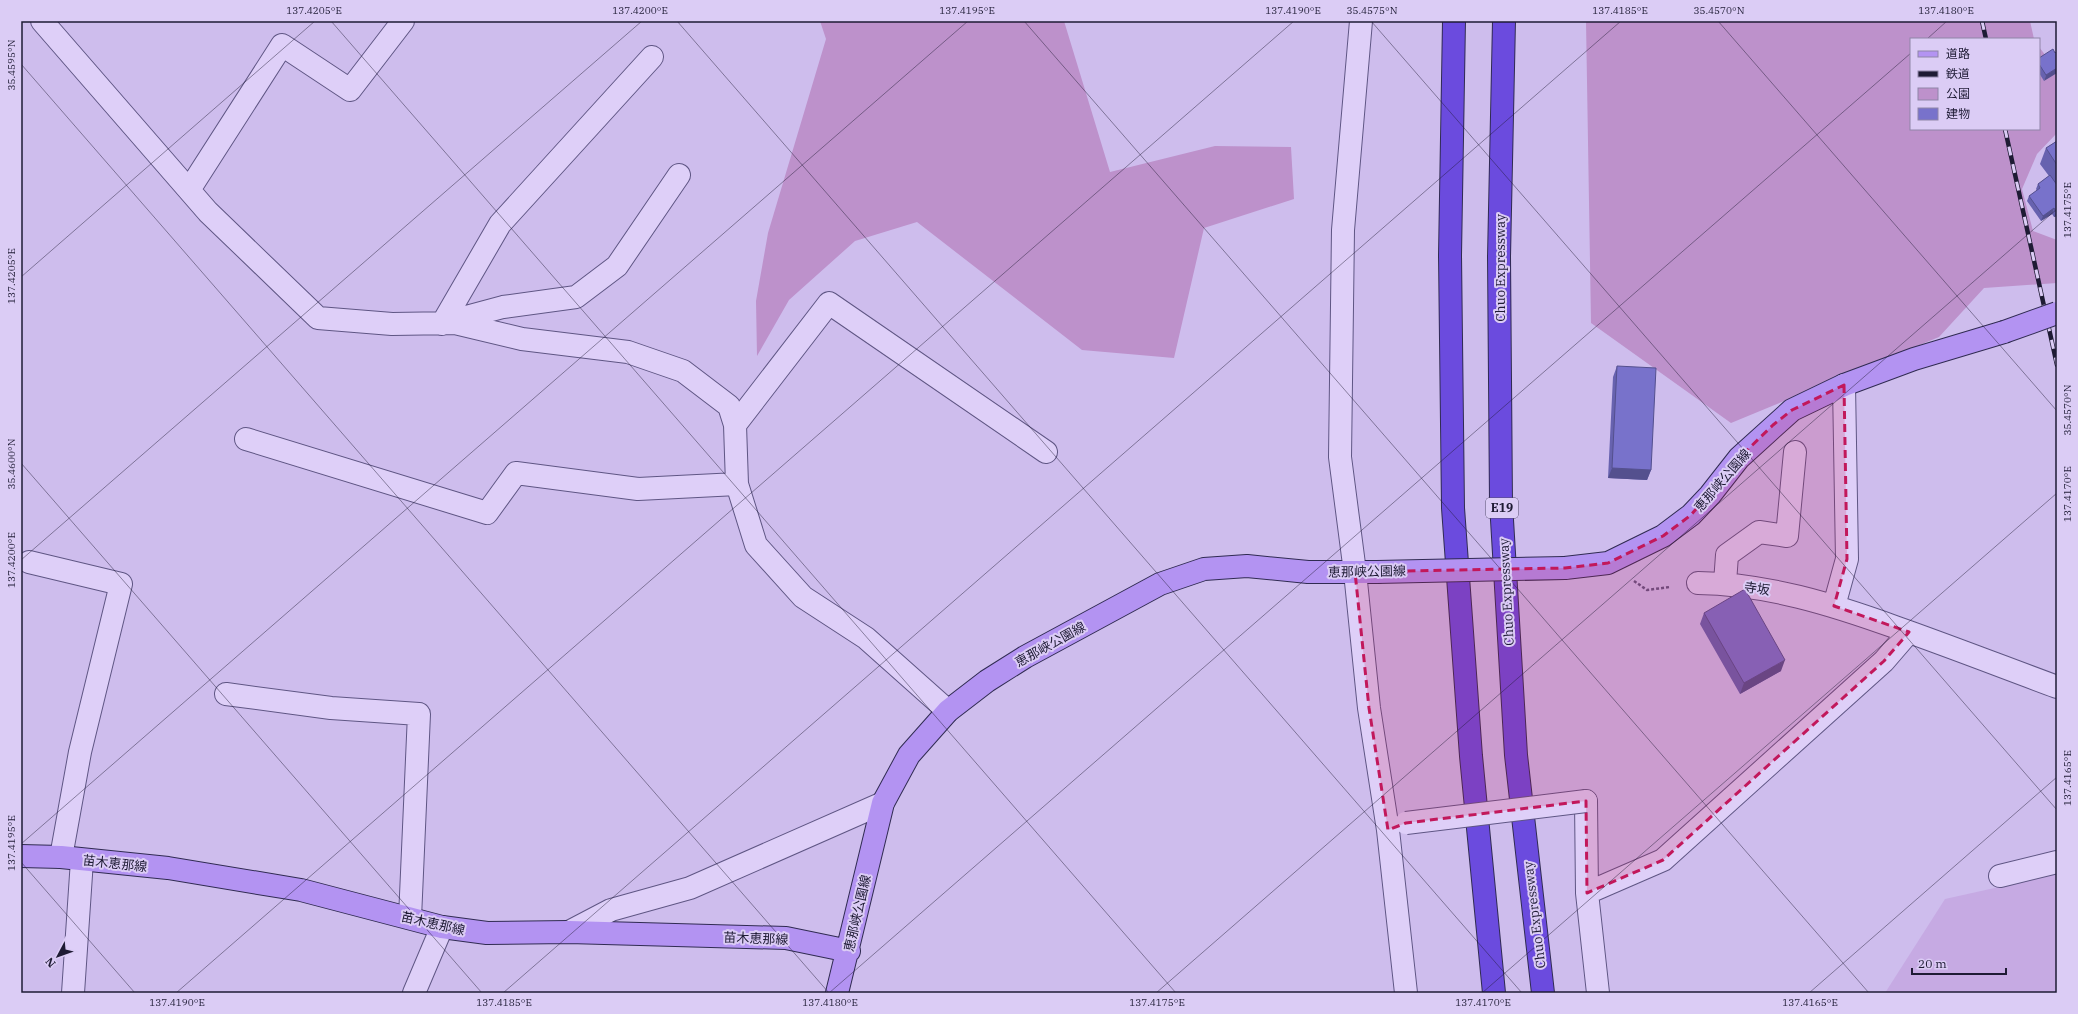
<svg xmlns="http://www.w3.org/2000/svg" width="2078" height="1014" font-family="'IBM Plex Serif','Noto Sans JP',serif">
  <rect width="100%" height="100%" fill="#cebded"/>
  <path fill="#c6aae3" d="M2057 874V993H1885L1945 899Z"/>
  <path fill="#bd91cb" d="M820 21H1064L1110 172 1215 146 1291 147 1294 199 1204 228 1174 358 1082 350 917 222 855 241 789 300 757 356 756 301 768 233 826 39Z
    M1586 21H2030L2034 39H1911V129H2039V47L2057 70V133L2037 154 2022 189 2033 231 2057 240V283L1984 288 1939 337 1731 423 1591 323Z"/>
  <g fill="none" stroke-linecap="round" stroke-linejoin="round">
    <g stroke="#5f5684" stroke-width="24">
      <path id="minor" d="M42 21 208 212 318 318 392 324 455 323 522 339 628 352 683 371 729 406 735 425 737 484 756 545 803 597 866 638 948 711
        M1361 21 1343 230 1340 457 1355 572 1369 708 1388 830 1406 993
        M189 190 282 45 350 90 403 21
        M451 321 503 307 576 297 617 266 679 175
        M442 324 500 224 652 57
        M735 425 829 303 1046 452
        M246 439 487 513 516 473 638 489 737 484
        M29 562 121 584 80 752 61 857
        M1698 583C1767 584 1831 604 1895 627 1949 646 2003 667 2057 687
        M1725 583 1727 555 1759 532 1787 536 1795 452
        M1834 606 1847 559 1844 385
        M226 694 331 708 419 714 410 918
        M1586 801 1587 893 1598 993
        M2000 876 2057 862
        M1587 893 1663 860 1884 661 1909 632
        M569 932 611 910 690 888 883 803
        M73 993 82 860
        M414 993 442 927"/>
    </g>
    <g stroke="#302b52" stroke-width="24">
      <path id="major" d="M1565 568 1608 563 1663 536 1691 515 1710 495 1739 458 1792 410 1844 385 1914 359 2004 332
        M21 856 61 857 168 868 301 890 442 927 487 933 569 932 786 938 849 951
        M837 993 883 803 909 755 948 711 987 681 1025 657 1160 584 1204 569 1247 566 1308 572H1377"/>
    </g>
    <g stroke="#302b52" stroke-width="24">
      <path id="highway" d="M1454 21 1450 255 1453 508 1471 756 1494 993
        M1504 21 1499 257 1501 503 1516 755 1543 993"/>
    </g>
    <path stroke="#5f5684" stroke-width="2.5" stroke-dasharray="3 2" stroke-linecap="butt" d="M1634 581 1647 590 1670 587"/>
    <use href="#minor" stroke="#decff8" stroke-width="22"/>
    <use href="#major" stroke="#b393f2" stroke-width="22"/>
    <use href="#highway" stroke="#6b4bde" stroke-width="22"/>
    <g stroke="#1e1b34" stroke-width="4.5">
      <path id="rail" d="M1982 21 1986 39
        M2005 129 2057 365"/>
    </g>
    <use href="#rail" stroke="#dbccf5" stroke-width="3" stroke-dasharray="9" stroke-linecap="butt"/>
    <g stroke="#5f5684" stroke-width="24" stroke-linecap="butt">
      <path id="minor-bridge" d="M1406 823 1586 801"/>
    </g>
    <g stroke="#302b52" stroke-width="24" stroke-linecap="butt">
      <path id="major-bridge" d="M2004 332 2057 313
        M1377 572 1565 568"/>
    </g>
    <use href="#minor-bridge" stroke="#decff8" stroke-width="22"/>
    <use href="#major-bridge" stroke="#b393f2" stroke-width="22"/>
  </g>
  <path fill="#6762af" d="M2055 53 2044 81 2039 73V58Z
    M2057 141V216L2054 217 2052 214 2041 221 2027 201 2029 196 2037 191 2036 189 2038 184 2049 176 2040 164 2046 148Z
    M1617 366 1651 470 1647 480 1608 478 1613 377Z
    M1704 613 1781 671 1740 694 1700 624Z"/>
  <path fill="#54508e" d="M2057 68V73L2044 81 2046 75Z
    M2054 208 2052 214 2041 221 2043 216Z
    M2056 212H2057V216L2054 217Z
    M1612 468 1651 470 1647 480 1608 478Z
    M1785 660 1781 671 1740 694 1744 683Z"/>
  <path fill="#7872cb" stroke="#54508e" d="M2053 49 2055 53 2057 51V68L2046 75 2039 64V58Z
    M2057 141V165L2046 148Z
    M2050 175 2057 185V212H2056L2054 208 2043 216 2029 196 2040 188 2038 184Z
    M1617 366 1656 368 1651 470 1612 468Z
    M1745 589 1785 660 1744 683 1704 613Z"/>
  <path fill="#c2185b" fill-opacity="0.2" stroke="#c2185b" stroke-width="3" stroke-dasharray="8 5" stroke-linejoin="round" d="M1844 385 1847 559 1834 606 1909 632 1884 661 1663 860 1587 893 1586 801 1406 823 1388 830 1369 708 1355 572 1565 568 1608 563 1663 536 1691 515 1739 458 1773 425 1792 410Z"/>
  <path fill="none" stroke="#1e1b34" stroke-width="1" stroke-opacity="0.45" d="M331 21 1176 993M677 21 1522 993M1024 21 1869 993M1371 21 2057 810M1718 21 2057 411M1927 39 1947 21M21 64 829 993M21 277 315 21M21 463 482 993M21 560 642 21M21 844 968 21M21 862 135 993M176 993 1294 21M503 993 1621 21M829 993 1911 53M1156 993 2057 209M1482 993 2057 493M1809 993 2057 777"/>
  <g text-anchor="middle" stroke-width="4" stroke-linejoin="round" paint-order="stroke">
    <rect fill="#dbccf5" stroke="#57506e" stroke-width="1" x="1486" y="498" width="32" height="20" rx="3"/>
    <g font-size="12" font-weight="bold" fill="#1e1b34">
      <text x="1502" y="512">E19</text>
    </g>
    <g font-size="13" fill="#1e1b34" stroke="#dbccf5">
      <text transform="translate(1500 268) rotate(-90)" y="5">Chuo Expressway</text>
      <text transform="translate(1722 480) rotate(-49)" y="5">恵那峡公園線</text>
      <text transform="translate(1367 571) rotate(-1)" y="5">恵那峡公園線</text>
      <text transform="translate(1757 588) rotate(8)" y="5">寺坂</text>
      <text transform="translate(1506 592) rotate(-93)" y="5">Chuo Expressway</text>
      <text transform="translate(1050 644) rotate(-29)" y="5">恵那峡公園線</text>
      <text transform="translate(115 863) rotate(6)" y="5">苗木恵那線</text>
      <text transform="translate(857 913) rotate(-77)" y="5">恵那峡公園線</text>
      <text transform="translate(1534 915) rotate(-97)" y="5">Chuo Expressway</text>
      <text transform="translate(433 923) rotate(13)" y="5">苗木恵那線</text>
      <text transform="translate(756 938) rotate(2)" y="5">苗木恵那線</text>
    </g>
  </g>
  <rect width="2078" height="1014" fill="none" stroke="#dbccf5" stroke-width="44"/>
  <rect x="1910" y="38" width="130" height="92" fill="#dbccf5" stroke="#8f85a8"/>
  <rect x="1918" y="51" width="20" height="6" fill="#b393f2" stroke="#8f85a8"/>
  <text x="1946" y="58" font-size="12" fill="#1e1b34">道路</text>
  <rect x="1918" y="71" width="20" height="6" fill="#1e1b34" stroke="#8f85a8"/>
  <text x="1946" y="78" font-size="12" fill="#1e1b34">鉄道</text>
  <rect x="1918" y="88" width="20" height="12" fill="#bd91cb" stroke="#8f85a8"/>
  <text x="1946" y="98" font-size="12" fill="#1e1b34">公園</text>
  <rect x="1918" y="108" width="20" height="12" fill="#7872cb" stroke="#8f85a8"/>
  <text x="1946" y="118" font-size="12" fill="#1e1b34">建物</text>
  <g transform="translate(58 956) rotate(229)" stroke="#dbccf5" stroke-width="3" paint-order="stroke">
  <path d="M0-3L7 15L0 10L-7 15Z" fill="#1e1b34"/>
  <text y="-6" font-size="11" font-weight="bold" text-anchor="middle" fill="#1e1b34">N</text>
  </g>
  <path d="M1912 968v6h94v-6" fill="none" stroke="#1e1b34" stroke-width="2"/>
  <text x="1918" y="968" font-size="12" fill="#1e1b34" stroke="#dbccf5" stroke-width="3" paint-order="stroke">20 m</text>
  <rect x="22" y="22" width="2034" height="970" fill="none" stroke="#1e1b34" stroke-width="1.5"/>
  <g font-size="10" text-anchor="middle" fill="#1e1b34">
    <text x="314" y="14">137.4205°E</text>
    <text x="640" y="14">137.4200°E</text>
    <text x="967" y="14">137.4195°E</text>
    <text x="1293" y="14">137.4190°E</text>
    <text x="1372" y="14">35.4575°N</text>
    <text x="1620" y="14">137.4185°E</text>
    <text x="1719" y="14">35.4570°N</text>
    <text x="1946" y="14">137.4180°E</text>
    <text transform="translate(11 65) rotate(-90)" y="4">35.4595°N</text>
    <text transform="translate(2067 210) rotate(-90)" y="4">137.4175°E</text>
    <text transform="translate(11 276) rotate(-90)" y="4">137.4205°E</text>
    <text transform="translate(2067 410) rotate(-90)" y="4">35.4570°N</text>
    <text transform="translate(11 464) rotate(-90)" y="4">35.4600°N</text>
    <text transform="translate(2067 494) rotate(-90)" y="4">137.4170°E</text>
    <text transform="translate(11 560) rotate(-90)" y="4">137.4200°E</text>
    <text transform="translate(2067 778) rotate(-90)" y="4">137.4165°E</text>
    <text transform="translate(11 843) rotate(-90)" y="4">137.4195°E</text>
    <text x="177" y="1006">137.4190°E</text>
    <text x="504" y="1006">137.4185°E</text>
    <text x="830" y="1006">137.4180°E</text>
    <text x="1157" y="1006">137.4175°E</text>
    <text x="1483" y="1006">137.4170°E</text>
    <text x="1810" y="1006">137.4165°E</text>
  </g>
</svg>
